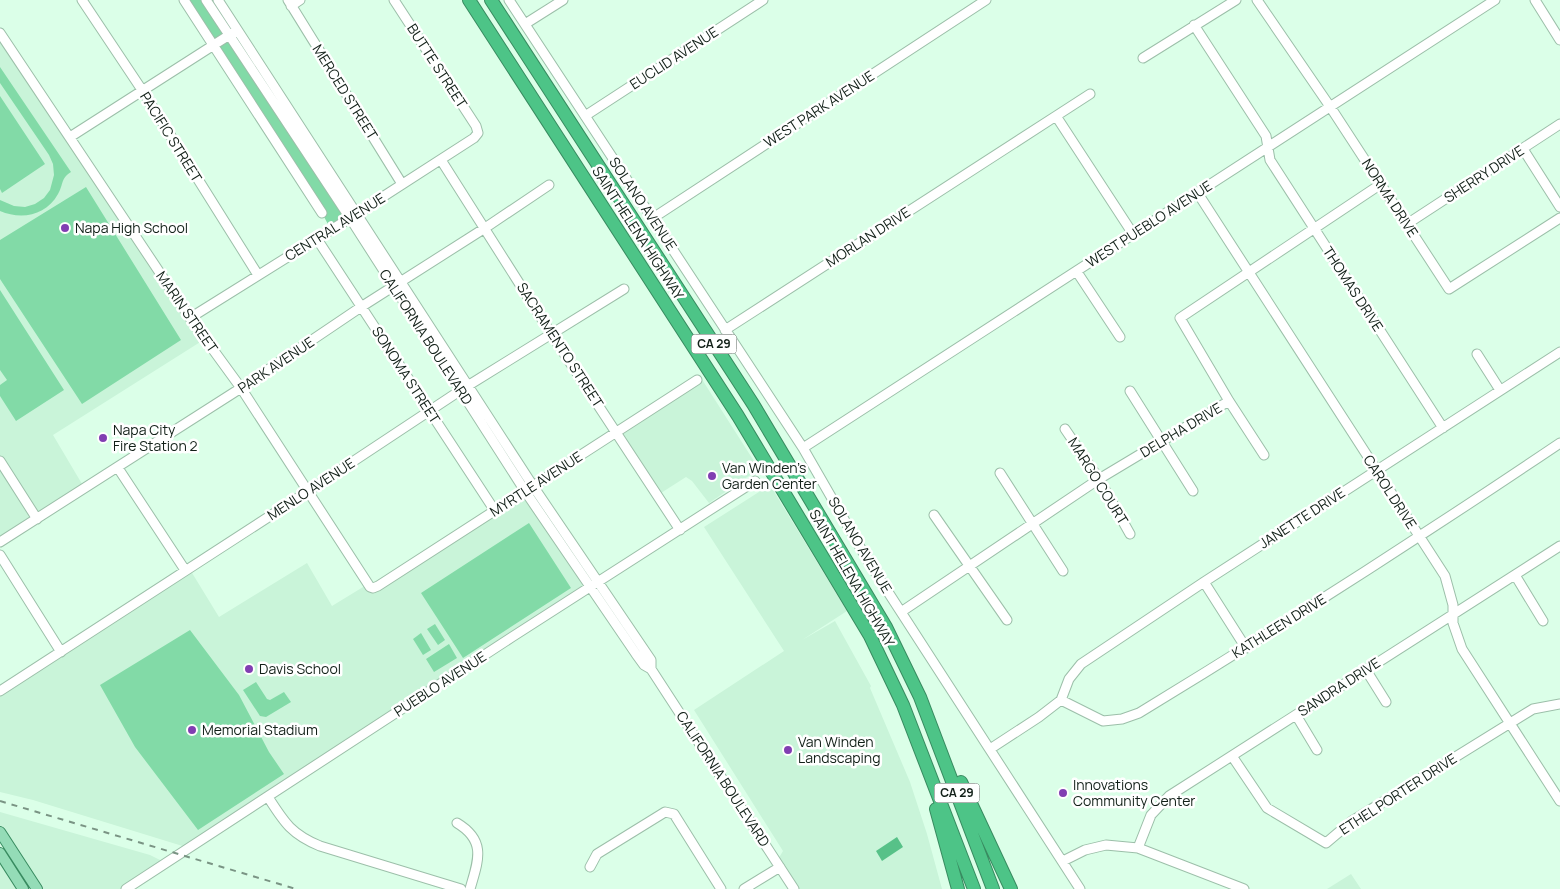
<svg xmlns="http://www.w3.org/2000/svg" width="1560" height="889" font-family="Manrope,sans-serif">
  <rect width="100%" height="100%" fill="#dbffe8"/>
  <path fill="#c9f4d9" d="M0 33 205 339 53 435 85 489 0 542Z
    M703 381 759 469 709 503 692 481 686 477 661 493 622 433Z
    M770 485 847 611 802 640 835 621 871 686 870 688 910 782 927 834 942 889H794L777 861 783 851 694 710 784 651 704 527Z
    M525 491 591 587 189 848 33 800 0 792V691L189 568 219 617 307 563 332 606 368 584 370 587Z
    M0 812 150 855 166 863 126 889H37L0 832Z
    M0 853 23 889H0Z
    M1351 874 1361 889H1327Z"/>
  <path fill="#82daa7" d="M184 0H206L350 218 331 230 322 213Z
    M0 67 71 172C60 179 64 184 58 194 46 216 21 220 0 211V200L14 206 25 207 35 204 44 198 50 190 54 175 53 164 49 155 0 83Z
    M0 96 45 164 2 193 0 189Z
    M86 187 181 340 82 404 0 279V240Z
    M0 290 64 390 16 421 0 396V385L7 380 0 370Z
    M529 523 571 588 463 658 421 593Z
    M435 624 445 640 438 645 427 629Z
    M190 630 239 695 269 752 284 774 198 830 135 747 100 685Z
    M421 633 431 650 423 655 413 639Z
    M449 644 457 658 434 672 426 659Z
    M256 682 267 699 270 700 284 692 291 702 266 717 260 716 243 690Z"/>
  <path fill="#57c188" d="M897 837 903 847 882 861 876 851Z"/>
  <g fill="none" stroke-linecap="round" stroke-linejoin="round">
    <g stroke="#9cbfa9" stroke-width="11">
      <path id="minor" d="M82 0 142 90 258 275
        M184 0 322 213
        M206 0 350 218 525 491 636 654 644 665 651 669 794 889
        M218 0 533 486 651 660V669
        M288 0 402 184
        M509 0 803 448 868 561 1080 889
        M1257 0 1331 108 1449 289 1560 218
        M1535 0 1560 40
        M291 6 300 0
        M525 24 563 0
        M1194 25 1266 136 1270 160 1443 428
        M0 33 190 318 241 388 370 587 373 588 378 586 697 380
        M1143 58 1236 0
        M585 116 763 0
        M1056 116 1090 94
        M70 137 234 32
        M1523 149 1560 207
        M441 160 552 335 680 530
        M1197 192 1445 576 1453 605V623L1462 649 1560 801
        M653 218 986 0
        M1407 224 1560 124
        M317 239 495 511
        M1077 272 1120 337
        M190 318 350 218 474 138 478 133 476 126 394 0
        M725 330 1056 116 1133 234
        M1477 354 1500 390
        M1130 391 1193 491
        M1065 429 1099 479 1130 534
        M803 448C1033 298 1265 150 1495 0
        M1264 455 1229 401 1180 318 1381 184
        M0 461 37 519
        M118 468 185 570
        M1000 473 1063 571
        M934 515 1007 620
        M0 542 241 388 361 307 485 228 549 185
        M0 555 61 652
        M1515 575 1543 621
        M1204 582 1246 648
        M901 612 1099 479 1229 401
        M1366 670 1386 702
        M0 691 307 492 461 390 624 289
        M1061 700 1069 679 1081 664 1204 582 1560 352
        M1296 715 1317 750
        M990 749 1039 717 1061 700 1103 721 1122 719 1139 713C1282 626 1422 536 1560 443
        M1232 756 1267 808 1326 843 1352 821 1533 709 1560 704
        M268 797C284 822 291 834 320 846L461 889
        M457 823C487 841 478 861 470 889
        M1138 848 1151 815 1169 796 1560 546
        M1063 861 1085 850 1106 845 1138 848 1244 889
        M590 867 597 854 665 812 674 814 721 889
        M126 889 512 637 755 481
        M744 889 780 867"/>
    </g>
    <g stroke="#388b60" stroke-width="12">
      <path id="major" d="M0 832 37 889
        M0 853 23 889"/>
    </g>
    <g stroke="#388b60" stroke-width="14">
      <path id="highway" d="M469 0 738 416 870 636 903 705 974 889
        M491 0 753 404 886 627 920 697 993 889
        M961 782 1011 889
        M936 809 958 889"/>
    </g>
    <use href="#minor" stroke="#fff" stroke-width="9"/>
    <use href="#major" stroke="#94dcb7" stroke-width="10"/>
    <use href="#highway" stroke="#4dc487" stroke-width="12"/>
    <path stroke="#7a9484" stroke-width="2" stroke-dasharray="6 6" stroke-linecap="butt" d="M0 801 296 889"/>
  </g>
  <g fill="#813eb2" stroke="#fff" stroke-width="2">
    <circle cx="65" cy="228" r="5"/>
    <circle cx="103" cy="438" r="5"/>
    <circle cx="712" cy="476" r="5"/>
    <circle cx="249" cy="669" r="5"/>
    <circle cx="192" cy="730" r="5"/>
    <circle cx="788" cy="750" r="5"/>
    <circle cx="1063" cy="793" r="5"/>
  </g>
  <g text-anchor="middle" stroke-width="5" stroke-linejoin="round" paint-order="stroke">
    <g fill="#fff" stroke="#59635d" stroke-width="1">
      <rect x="691.5" y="334.5" width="45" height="19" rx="4"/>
      <rect x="934.5" y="783.5" width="45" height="19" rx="4"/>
    </g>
    <g font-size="12" font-weight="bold" fill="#122018">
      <text x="714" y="348">CA 29</text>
      <text x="957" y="797">CA 29</text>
    </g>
    <g font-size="14" fill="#122018" stroke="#fff">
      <text transform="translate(674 58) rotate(-33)" y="5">EUCLID AVENUE</text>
      <text transform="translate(437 66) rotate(57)" y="5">BUTTE STREET</text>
      <text transform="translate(345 92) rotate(58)" y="5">MERCED STREET</text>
      <text transform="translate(819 109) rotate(-33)" y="5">WEST PARK AVENUE</text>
      <text transform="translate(171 137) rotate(58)" y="5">PACIFIC STREET</text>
      <text transform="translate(1484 174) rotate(-33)" y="5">SHERRY DRIVE</text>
      <text transform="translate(1390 198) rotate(57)" y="5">NORMA DRIVE</text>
      <text transform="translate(643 204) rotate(56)" y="5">SOLANO AVENUE</text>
      <text transform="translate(1149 224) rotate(-33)" y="5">WEST PUEBLO AVENUE</text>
      <text transform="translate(335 227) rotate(-32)" y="5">CENTRAL AVENUE</text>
      <text transform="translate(638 233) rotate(57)" y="5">SAINT HELENA HIGHWAY</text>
      <text transform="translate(868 237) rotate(-33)" y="5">MORLAN DRIVE</text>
      <text transform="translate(1353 289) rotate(57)" y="5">THOMAS DRIVE</text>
      <text transform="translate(187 312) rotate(55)" y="5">MARIN STREET</text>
      <text transform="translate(426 337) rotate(57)" y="5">CALIFORNIA BOULEVARD</text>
      <text transform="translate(560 345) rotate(57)" y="5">SACRAMENTO STREET</text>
      <text transform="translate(276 365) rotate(-34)" y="5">PARK AVENUE</text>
      <text transform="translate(406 375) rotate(57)" y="5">SONOMA STREET</text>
      <text transform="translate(1181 430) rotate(-31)" y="5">DELPHA DRIVE</text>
      <text transform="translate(1098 481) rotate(58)" y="5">MARGO COURT</text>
      <text transform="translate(536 484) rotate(-33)" y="5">MYRTLE AVENUE</text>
      <text transform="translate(311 489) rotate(-33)" y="5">MENLO AVENUE</text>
      <text transform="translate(1390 492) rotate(57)" y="5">CAROL DRIVE</text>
      <text transform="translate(1302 518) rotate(-33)" y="5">JANETTE DRIVE</text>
      <text transform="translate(860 545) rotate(59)" y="5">SOLANO AVENUE</text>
      <text transform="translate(852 578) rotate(60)" y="5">SAINT HELENA HIGHWAY</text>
      <text transform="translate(1279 626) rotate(-32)" y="5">KATHLEEN DRIVE</text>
      <text transform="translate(440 684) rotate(-33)" y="5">PUEBLO AVENUE</text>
      <text transform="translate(1339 687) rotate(-33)" y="5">SANDRA DRIVE</text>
      <text transform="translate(723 779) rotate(57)" y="5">CALIFORNIA BOULEVARD</text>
      <text transform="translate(1398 794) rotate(-33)" y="5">ETHEL PORTER DRIVE</text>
    </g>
    <g font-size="14" fill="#122018" stroke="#fff" text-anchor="start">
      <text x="75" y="233">Napa High School</text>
      <text x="113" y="435">Napa City<tspan x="113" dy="16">Fire Station 2</tspan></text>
      <text x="722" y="473">Van Winden’s<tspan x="722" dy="16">Garden Center</tspan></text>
      <text x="259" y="674">Davis School</text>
      <text x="202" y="735">Memorial Stadium</text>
      <text x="798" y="747">Van Winden<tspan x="798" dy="16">Landscaping</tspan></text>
      <text x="1073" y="790">Innovations<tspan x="1073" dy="16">Community Center</tspan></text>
    </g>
  </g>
</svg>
